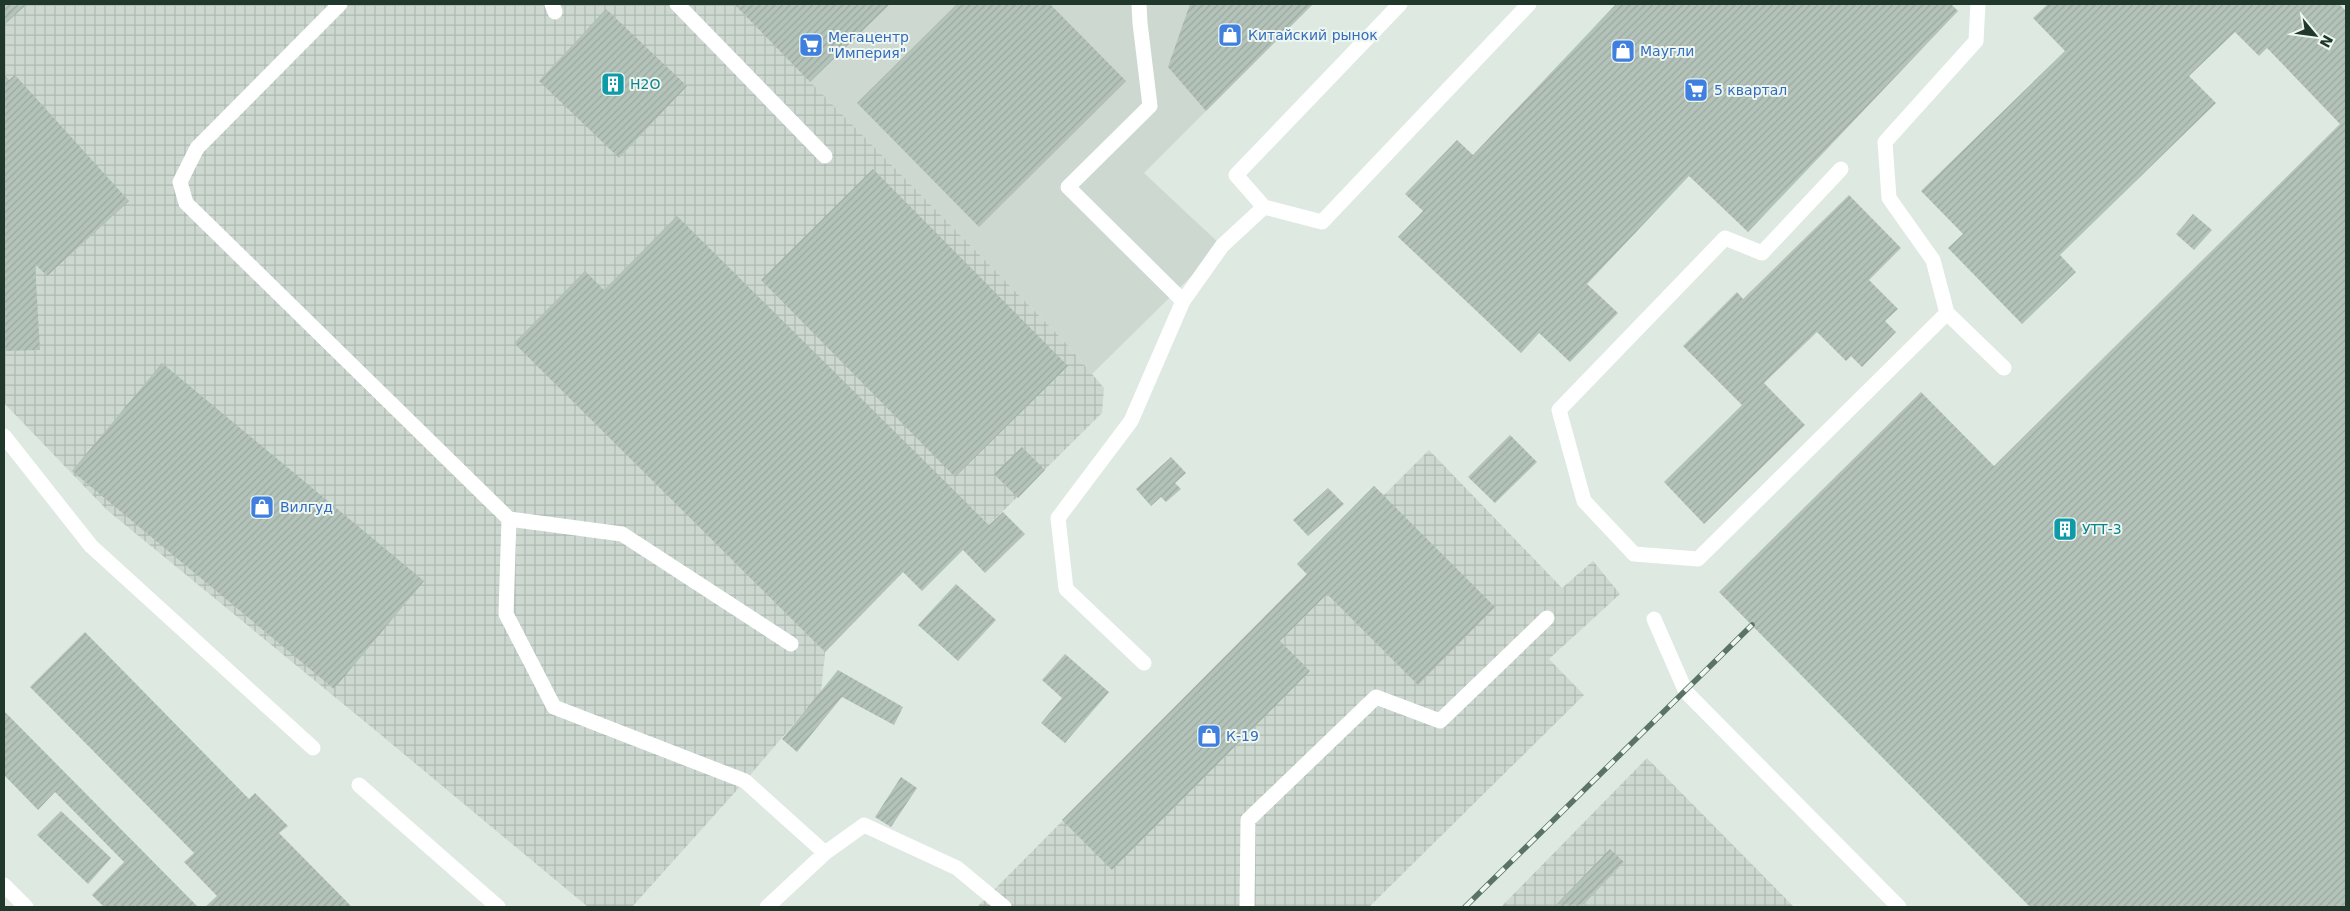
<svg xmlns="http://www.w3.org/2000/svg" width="2350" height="911" font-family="'DejaVu Sans',sans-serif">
  <defs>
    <pattern id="industrial-grid" width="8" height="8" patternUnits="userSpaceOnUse" patternTransform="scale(1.25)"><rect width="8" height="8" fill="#ccd8d0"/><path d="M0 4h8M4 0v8" fill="none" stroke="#afbab3"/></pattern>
    <pattern id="building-hatch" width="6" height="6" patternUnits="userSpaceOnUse" patternTransform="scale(1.25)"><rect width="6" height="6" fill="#b4c3b9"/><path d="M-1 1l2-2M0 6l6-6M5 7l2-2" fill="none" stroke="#9aa89f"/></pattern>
  </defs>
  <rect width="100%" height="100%" fill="#dee9e1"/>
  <path fill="#ccd8d0" d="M734 4H1313L1144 173 1222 246 1092 374 1063 340Z"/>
  <path fill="url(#industrial-grid)" d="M4 4H734L1063 340 1104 388 1102 413 989 525 969 505 825 652 821 692 745 781 632 907H588L375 730 107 510 4 403V85L9 80 4 74Z
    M1429 450 1562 588 1593 561 1620 594 1549 659 1584 695 1369 907H977L1307 574 1297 564 1374 486 1384 495Z
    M1647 758 1794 907H1501Z"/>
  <path fill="url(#building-hatch)" d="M4 4H27L4 25Z
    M734 4H890L810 82Z
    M957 4H1050L1126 81 979 227 857 103Z
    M1190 4H1313L1206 111 1168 67Z
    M1616 4H1951L1958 11 1748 232 1689 176 1587 284 1618 313 1570 362 1539 333 1521 353 1398 237 1423 211 1405 194 1457 140 1473 155Z
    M2048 4H2339L2346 11V907H2030L1719 592 1921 392 1994 466 2340 124 2267 48 2259 56 2235 32 2189 76 2216 103 2060 255 2076 272 2022 324 1948 248 1963 234 1921 191 2065 51 2033 18Z
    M606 9 687 86 619 158 539 81Z
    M4 74 9 80 15 75 129 201 47 276 35 264 40 350 4 351Z
    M873 169 1068 366 955 477 761 280Z
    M1849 195 1901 248 1869 280 1898 309 1885 321 1896 332 1862 367 1851 356 1846 361 1817 332 1764 383 1805 425 1704 524 1664 482 1742 405 1683 346 1737 292 1743 299Z
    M2193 214 2212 230 2194 250 2176 234Z
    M677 216 989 525 1003 512 1025 534 985 573 963 550 922 591 903 572 825 652 514 343 585 271 604 290Z
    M162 363 424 581 334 689 72 471Z
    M1510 435 1537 462 1495 503 1468 477Z
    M1022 447 1045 470 1018 498 994 474Z
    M1171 457 1186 473 1175 483 1181 489 1166 502 1161 497 1151 506 1136 489Z
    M1374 486 1495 607 1418 685 1327 594 1280 641 1310 671 1112 870 1062 820 1307 574 1297 564Z
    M1328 488 1344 504 1308 536 1293 520Z
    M956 584 996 620 958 661 918 625Z
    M85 632 249 799 255 793 288 826 279 833 352 907H205L217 896 184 862 194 853 30 687Z
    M1065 654 1109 692 1065 743 1041 723 1062 698 1042 680Z
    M838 670 903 707 894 725 842 697 797 752 782 739Z
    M4 711 198 907H104L92 895 124 862 55 792 38 810 4 775Z
    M901 777 917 788 891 827 875 817Z
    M61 811 111 858 88 884 37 835Z
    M1610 849 1624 862 1581 907H1554Z"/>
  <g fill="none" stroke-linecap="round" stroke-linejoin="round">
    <path stroke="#fff" stroke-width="15" d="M340 4 197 148 180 182 186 203 509 519 622 534 791 644
      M552 4 555 12
      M677 4 825 156
      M1139 4 1140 23 1150 106 1068 187 1183 301
      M1400 4 1236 175 1264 207 1322 222 1529 4
      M1978 4 1976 41 1885 142 1889 198 1933 260 1947 313 2004 368
      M1841 169 1762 253 1725 238 1559 410 1584 501 1634 554 1698 559 1947 313
      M4 436 91 546 313 748
      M509 519 506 614 554 707 745 781 825 853
      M1654 619 1686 692 1899 907
      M1144 663 1066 589 1058 518 1131 421 1183 301 1222 246 1264 207
      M359 785 498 907
      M4 885 26 907
      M767 907 825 853 864 825 957 868 1004 907
      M1247 907 1248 820 1376 697 1440 721 1547 618"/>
    <g stroke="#5a7366" stroke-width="5.5">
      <path id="rail" d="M1465 907 1752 625"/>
    </g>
    <use href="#rail" stroke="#eef6f0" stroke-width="4" stroke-dasharray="11" stroke-linecap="butt"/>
  </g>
  <defs>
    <g id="shop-square" transform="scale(1.25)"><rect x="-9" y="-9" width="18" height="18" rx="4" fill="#3f7fe0" stroke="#eef6f0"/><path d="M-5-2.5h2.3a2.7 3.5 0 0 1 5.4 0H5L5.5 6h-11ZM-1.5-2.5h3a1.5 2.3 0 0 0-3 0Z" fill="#fff"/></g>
    <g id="supermarket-square" transform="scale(1.25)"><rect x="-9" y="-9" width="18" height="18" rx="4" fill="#3f7fe0" stroke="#eef6f0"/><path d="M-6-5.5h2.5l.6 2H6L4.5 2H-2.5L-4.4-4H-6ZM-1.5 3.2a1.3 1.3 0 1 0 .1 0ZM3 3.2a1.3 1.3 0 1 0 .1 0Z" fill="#fff"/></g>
    <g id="building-square" transform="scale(1.25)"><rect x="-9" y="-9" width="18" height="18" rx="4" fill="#0f9aa8" stroke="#eef6f0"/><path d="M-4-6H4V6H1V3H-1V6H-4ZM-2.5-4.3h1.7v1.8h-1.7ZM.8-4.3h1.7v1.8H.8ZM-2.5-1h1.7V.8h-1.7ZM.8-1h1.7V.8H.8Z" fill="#fff"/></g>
  </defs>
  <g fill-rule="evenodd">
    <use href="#shop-square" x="1230" y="35"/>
    <use href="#supermarket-square" x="811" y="45"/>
    <use href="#shop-square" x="1623" y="51"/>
    <use href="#building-square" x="613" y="84"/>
    <use href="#supermarket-square" x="1696" y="90"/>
    <use href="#shop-square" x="262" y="507"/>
    <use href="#building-square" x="2065" y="529"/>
    <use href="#shop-square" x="1209" y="736"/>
  </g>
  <g text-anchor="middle" stroke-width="4" stroke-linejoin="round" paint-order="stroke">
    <g font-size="14" fill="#366cbe" stroke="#eef6f0" text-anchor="start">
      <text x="1248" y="40">Китайский рынок</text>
      <text x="828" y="42">Мегацентр<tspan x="828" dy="16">"Империя"</tspan></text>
      <text x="1640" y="56">Маугли</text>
      <text x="1714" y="95">5 квартал</text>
      <text x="280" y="512">Вилгуд</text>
      <text x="1226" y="741">К-19</text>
    </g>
    <g font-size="14" fill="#0d838f" stroke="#eef6f0" text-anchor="start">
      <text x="630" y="89">H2O</text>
      <text x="2082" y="534">УТТ-3</text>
    </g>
  </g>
  <rect width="2350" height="911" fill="none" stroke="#20372b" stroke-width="10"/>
  <g transform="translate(2315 35) rotate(119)" stroke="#eef6f0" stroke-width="4" paint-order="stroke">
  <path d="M0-4L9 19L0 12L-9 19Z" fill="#20372b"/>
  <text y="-8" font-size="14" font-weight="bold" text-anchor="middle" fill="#20372b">N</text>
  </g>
</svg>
